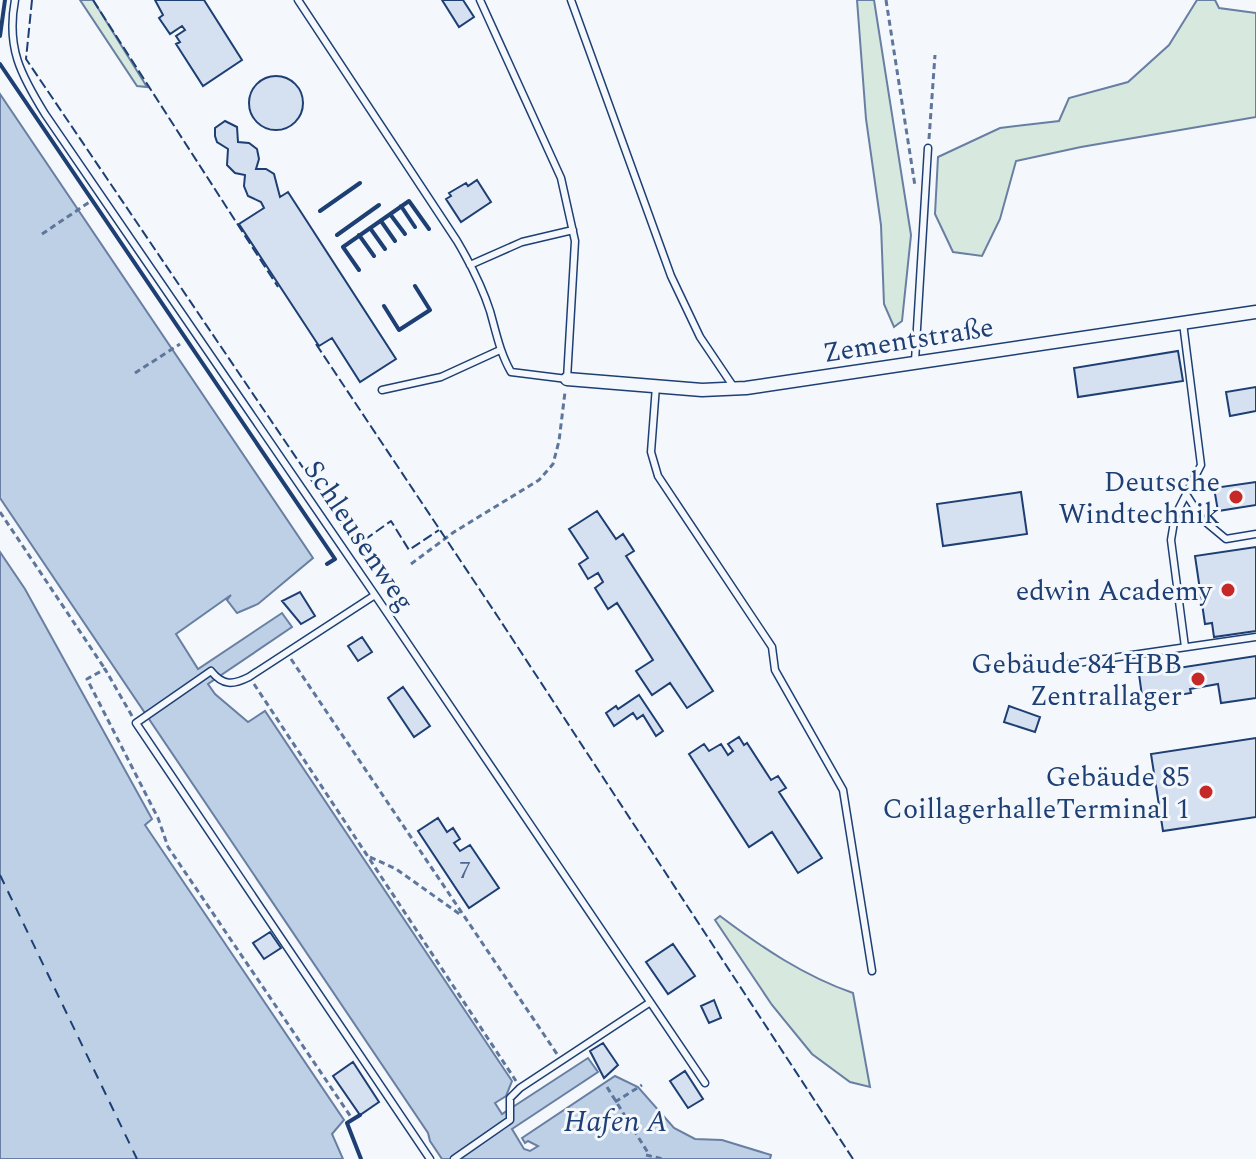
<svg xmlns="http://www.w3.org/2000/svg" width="1256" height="1159" font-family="Spectral,serif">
  <rect width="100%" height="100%" fill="#f4f7fb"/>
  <path fill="#d7e8df" stroke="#687fa3" stroke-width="2" d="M80 0H93L147 87 137 86Z
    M857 0H874L911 235 902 321 894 327 884 304 881 225 866 119Z
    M1197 0H1215L1219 8 1256 13V117L1081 147 1016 161 1000 219 982 256 953 252 935 214 938 157 1000 128 1059 121 1069 98 1128 82 1169 45Z
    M720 916C761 947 804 976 853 993L870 1087 850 1082 812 1054 772 1005 715 920Z"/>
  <path fill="#bed0e5" stroke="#687fa3" stroke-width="2" d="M0 94 313 558 258 604 237 613 227 600 231 595 176 634 198 669 282 613 292 627 208 684 215 694 248 722 265 711 512 1081 506 1096 495 1103 502 1114 588 1058 598 1072 512 1129 524 1149 530 1151 538 1146 528 1141 525 1143 522 1138 615 1076 638 1087 674 1128 695 1139 722 1140 771 1155 770 1159H442L430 1141 428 1133 0 498Z
    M0 552 25 589 152 819 145 825 344 1120 332 1134 343 1159H0Z"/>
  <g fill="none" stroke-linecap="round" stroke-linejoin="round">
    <path stroke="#1d3f73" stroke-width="2" stroke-dasharray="10 8" stroke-linecap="butt" d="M0 875 137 1159"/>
  </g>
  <path fill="#d5e0f0" stroke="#1d3f73" stroke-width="2" d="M155 0H204L242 60 203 86 176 44 180 42 176 36 185 30 182 26 170 34 159 18 163 15Z
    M442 0H463L474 17 459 27Z
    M249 103a27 27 0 1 1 54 0a27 27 0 1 1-54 0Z
    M225 121 237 127 238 142 249 143 257 149 259 159 256 169H266L274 174 280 197 288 192 396 359 360 382 332 338 319 346 239 224 264 208 261 202 248 196 244 186 245 175 235 173 227 165 228 149 217 142 215 136V128Z
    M477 180 491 202 461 222 446 199 451 196 449 193 466 183 468 186Z
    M1178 351 1183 381 1078 397 1074 368Z
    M1256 387V411L1230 416 1226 392Z
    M1256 482V505L1218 511 1214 488Z
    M1021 492 1027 534 943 546 937 504Z
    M597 511 616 539 623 534 634 551 626 556 713 691 687 708 670 683 652 695 636 671 653 660 617 603 608 609 595 588 603 582 598 573 588 579 579 564 588 558 569 529Z
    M1256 547V631L1214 637 1212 623 1205 624 1195 556Z
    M300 592 315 616 301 624 282 601Z
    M362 637 372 652 358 661 348 646Z
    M1256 656V698L1221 703 1218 684 1190 689 1191 693 1148 700V695L1142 696 1139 674Z
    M403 687 430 726 414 737 388 698Z
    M639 695 663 731 656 736 643 715 637 719 633 713 614 726 606 713 616 706 618 709Z
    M1009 706 1040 717 1035 732 1004 722Z
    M739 737 744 745 747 743 771 780 778 776 786 788 779 792 822 858 798 873 772 832 749 847 689 754 704 744 709 751 721 744 728 755 733 751 728 744Z
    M1256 738V817L1163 831 1151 754Z
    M438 818 447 832 453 828 460 839 454 843 460 851 470 845 499 888 469 908 418 831Z
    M270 932 281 948 264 959 253 943Z
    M673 944 695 976 668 994 646 962Z
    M714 1000 721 1018 709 1023 701 1006Z
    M603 1043 618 1065 604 1078 590 1051Z
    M353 1062 379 1102 360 1115 333 1076Z
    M685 1071 703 1099 688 1108 670 1081Z"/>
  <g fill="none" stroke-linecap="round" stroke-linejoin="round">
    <g stroke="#1d3f73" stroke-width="9">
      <path id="lane" d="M15 0C6 48 21 75 45 114L375 595 705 1083
        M298 0 457 241C470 263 482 286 490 311 496 332 500 353 511 372L567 379 575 241 561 178 480 0
        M571 0 671 276 700 337 733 386
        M470 265 522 242 573 230
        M1183 323 1201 465 1175 516 1171 540 1185 647
        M915 361 928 148
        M656 386 651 452 658 476 772 647 775 670 843 790 872 971
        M382 390 441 377 500 350
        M1186 494 1202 519 1226 539 1256 534
        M375 595 249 677C233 685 223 686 211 671L136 723 430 1159
        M1036 669 1256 637
        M454 1159 510 1120V1098L520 1088 649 1003"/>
    </g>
    <g stroke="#1d3f73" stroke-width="15">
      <path id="street" d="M567 379 702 390 746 388 1256 312"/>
    </g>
    <path stroke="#5e769c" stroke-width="3" stroke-dasharray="6 4" stroke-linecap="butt" d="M886 0 915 186
      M929 139 935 55
      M42 234 91 201
      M135 373 180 344
      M0 512 105 669
      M411 564 454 532 539 480 553 464 559 441 565 392
      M291 659 557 1054
      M254 684 516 1081
      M132 716 105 669 87 679 158 818 168 847 351 1117
      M370 857 396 869 461 915
      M607 1087 650 1156
      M615 1102 642 1085
      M646 1155 663 1159"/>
    <use href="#lane" stroke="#f4f7fb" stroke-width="6"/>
    <use href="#street" stroke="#f4f7fb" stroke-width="12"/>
    <path stroke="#1d3f73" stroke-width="2" stroke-dasharray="10 4" stroke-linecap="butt" d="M32 0 26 59 356 546 391 521 409 550 439 530
      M93 0 278 287
      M316 344 498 617 853 1159"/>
    <path stroke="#1d3f73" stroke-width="4" d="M0 36 5 0
      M0 64 335 559 327 564
      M401 206 415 227
      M320 211 360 183
      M390 214 405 234
      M381 221 395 241
      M370 228 385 249
      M337 235 379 205
      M359 235 374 256
      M359 270 343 247 409 201 429 229
      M384 306 399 330 430 310 415 286
      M360 1115 347 1123 361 1159"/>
  </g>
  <g fill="#c62828" stroke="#f4f7fb" stroke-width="3">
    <circle cx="1236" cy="497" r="8"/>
    <circle cx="1228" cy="590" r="8"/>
    <circle cx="1198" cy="679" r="8"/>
    <circle cx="1206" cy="792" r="8"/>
  </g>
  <g text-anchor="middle" stroke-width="6" stroke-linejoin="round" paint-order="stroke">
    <g font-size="24" fill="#4b6792">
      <text x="465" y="878">7</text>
    </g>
    <g font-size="28" fill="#1d3f73" stroke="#f4f7fb">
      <text transform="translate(908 339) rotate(-9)" y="10">Zementstraße</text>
      <text transform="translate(360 535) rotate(56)" y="10">Schleusenweg</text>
    </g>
    <g font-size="28" fill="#1d3f73" stroke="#f4f7fb" text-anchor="end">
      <text x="1220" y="491">Deutsche<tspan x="1220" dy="32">Windtechnik</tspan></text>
      <text x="1212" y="600">edwin Academy</text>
      <text x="1182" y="673">Gebäude 84 HBB<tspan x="1182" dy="32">Zentrallager</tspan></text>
      <text x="1190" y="786">Gebäude 85<tspan x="1190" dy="32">CoillagerhalleTerminal 1</tspan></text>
    </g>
    <g font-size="30" font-style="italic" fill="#1d3f73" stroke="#f4f7fb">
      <text x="616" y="1131">Hafen A</text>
    </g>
  </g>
</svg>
